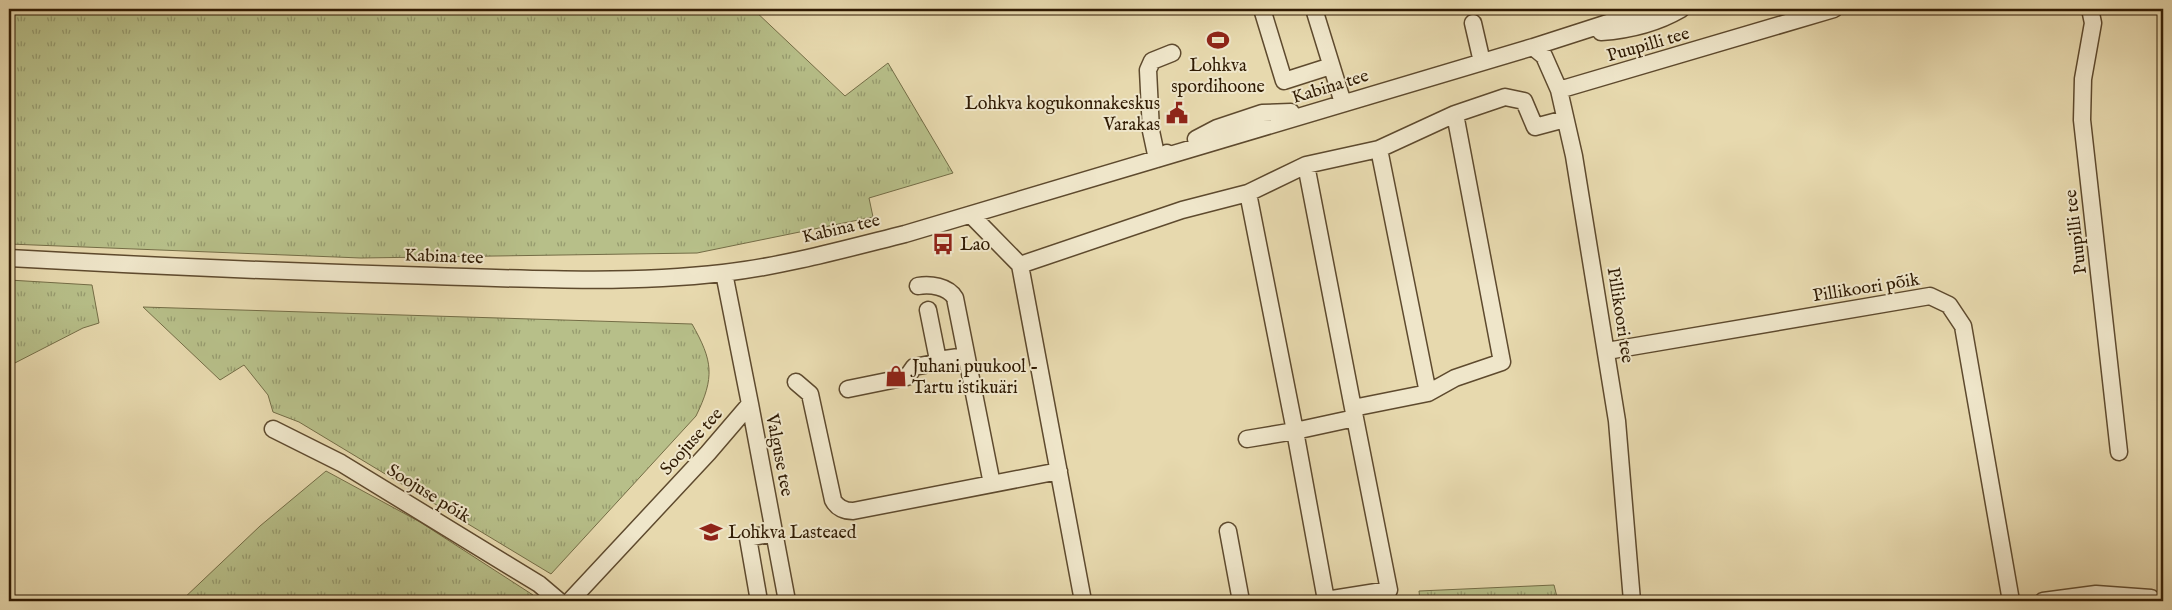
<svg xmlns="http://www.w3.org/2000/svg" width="2172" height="610" font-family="'IM FELL English',serif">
  <defs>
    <pattern id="grass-tufts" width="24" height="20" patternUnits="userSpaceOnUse" patternTransform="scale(1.25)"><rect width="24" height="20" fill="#b7bf89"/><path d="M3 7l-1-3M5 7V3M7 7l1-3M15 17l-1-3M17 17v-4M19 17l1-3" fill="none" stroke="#959a6e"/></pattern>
  </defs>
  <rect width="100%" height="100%" fill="#e7d9ae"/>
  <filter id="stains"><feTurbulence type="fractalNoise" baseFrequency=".004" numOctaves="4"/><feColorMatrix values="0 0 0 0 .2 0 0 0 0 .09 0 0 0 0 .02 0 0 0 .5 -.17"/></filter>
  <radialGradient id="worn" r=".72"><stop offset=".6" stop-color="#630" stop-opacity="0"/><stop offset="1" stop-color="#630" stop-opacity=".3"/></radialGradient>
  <path fill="url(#grass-tufts)" stroke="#746d46" d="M9 9H753L845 96 888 63 953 173 869 198 873 217 697 253 361 258 9 244Z
    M9 280 92 285 99 323 83 328 9 366Z
    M143 307 692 324C713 361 715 377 696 416L551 574 299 422 273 412 268 395 244 365 220 380Z
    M326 471 420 522 533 595 534 601H181L260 526Z
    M1554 585 1558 601H1420L1419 591Z"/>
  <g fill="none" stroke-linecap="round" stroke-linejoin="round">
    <g stroke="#5e4a2e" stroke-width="19">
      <path id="minor" d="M1262 9 1284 81 1331 66
        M1314 9 1343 103
        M2090 9 2093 23 2083 79 2082 120 2119 452
        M1473 23 1482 62
        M1601 32C1629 30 1657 23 1681 9
        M1533 47 1544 56 1559 90 1574 156 1617 421 1632 601
        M1559 90 1834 9
        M1455 114 1502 362 1455 378 1428 393 1379 149 1455 114 1505 97 1524 101 1535 127 1565 119
        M1196 139 1217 128 1262 113 1291 112
        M1379 149 1306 165 1353 408 1428 393
        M1167 153 1157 159 1151 131 1148 70 1152 61 1172 53
        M1306 165 1248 193 1295 431 1355 418 1353 408
        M971 215 1020 265
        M9 258C150 266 292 272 434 276 530 279 627 284 723 273 784 266 845 249 905 234L1533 47 1651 9
        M918 286C930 284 948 286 955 298L992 484
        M928 310 938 360 966 356
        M1607 351 1930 296 1949 305 1963 326 2011 601
        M796 382 810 394 833 500C837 508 845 511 853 511L1059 471
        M848 389 907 377 914 367 935 363 938 360
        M750 404 787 601
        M273 429 341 463 539 584 559 601
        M1247 439 1295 431 1326 600 1389 590 1355 418
        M1228 531 1241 601
        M570 601 708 453 750 404 724 273
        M759 601 748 538 774 533
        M1083 601 1020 265 1182 210 1248 193
        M2043 601 2096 594 2151 598"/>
    </g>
    <use href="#minor" stroke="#efe6ca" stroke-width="16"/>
  </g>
  <defs>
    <g id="stadium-bare" transform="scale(1.725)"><path d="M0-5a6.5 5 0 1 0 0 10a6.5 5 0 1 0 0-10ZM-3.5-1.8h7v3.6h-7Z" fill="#8f2418" stroke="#efe6ca" stroke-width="2.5" paint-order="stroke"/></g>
    <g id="civic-bare" transform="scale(1.725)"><path d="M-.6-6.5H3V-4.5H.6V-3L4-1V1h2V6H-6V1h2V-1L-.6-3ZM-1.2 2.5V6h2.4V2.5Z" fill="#8f2418" stroke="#efe6ca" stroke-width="2.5" paint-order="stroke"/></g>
    <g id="bus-bare" transform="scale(1.725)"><path d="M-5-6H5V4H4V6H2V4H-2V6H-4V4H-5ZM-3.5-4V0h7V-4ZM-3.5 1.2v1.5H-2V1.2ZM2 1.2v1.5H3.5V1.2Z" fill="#8f2418" stroke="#efe6ca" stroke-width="2.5" paint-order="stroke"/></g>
    <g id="shop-bare" transform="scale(1.725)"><path d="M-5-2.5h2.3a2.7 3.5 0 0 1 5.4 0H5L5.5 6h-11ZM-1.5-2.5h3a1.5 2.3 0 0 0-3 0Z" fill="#8f2418" stroke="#efe6ca" stroke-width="2.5" paint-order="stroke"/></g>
    <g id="school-bare" transform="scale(1.725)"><path d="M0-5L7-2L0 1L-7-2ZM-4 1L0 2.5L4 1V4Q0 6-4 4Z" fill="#8f2418" stroke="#efe6ca" stroke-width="2.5" paint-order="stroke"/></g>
  </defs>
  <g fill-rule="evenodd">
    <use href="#stadium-bare" x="1218" y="40"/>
    <use href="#civic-bare" x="1177" y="113"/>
    <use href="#bus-bare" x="943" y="244"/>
    <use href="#shop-bare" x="896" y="376"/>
    <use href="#school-bare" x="711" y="532"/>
  </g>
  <g text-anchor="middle" stroke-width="4" stroke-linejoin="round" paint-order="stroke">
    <g font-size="18" fill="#301b03" stroke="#efe6ca">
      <text transform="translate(1648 44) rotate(-16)" y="6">Puupilli tee</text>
      <text transform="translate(1330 86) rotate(-17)" y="6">Kabina tee</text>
      <text transform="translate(841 228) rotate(-13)" y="6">Kabina tee</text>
      <text transform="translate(2075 232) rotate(-97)" y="6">Puupilli tee</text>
      <text transform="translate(444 256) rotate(2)" y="6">Kabina tee</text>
      <text transform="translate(1866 287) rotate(-9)" y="6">Pillikoori põik</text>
      <text transform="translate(1621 315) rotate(81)" y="6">Pillikoori tee</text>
      <text transform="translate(691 441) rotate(-48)" y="6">Soojuse tee</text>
      <text transform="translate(780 455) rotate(79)" y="6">Valguse tee</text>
      <text transform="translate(429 493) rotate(32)" y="6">Soojuse põik</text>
    </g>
    <g font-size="18" fill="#301b03" stroke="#efe6ca" text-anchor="start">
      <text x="1218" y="71" text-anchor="middle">Lohkva<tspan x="1218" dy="21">spordihoone</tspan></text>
      <text x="1160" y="109" text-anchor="end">Lohkva kogukonnakeskus<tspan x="1160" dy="21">Varakas</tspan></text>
      <text x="960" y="250">Lao</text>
      <text x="912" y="372">Juhani puukool -<tspan x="912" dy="21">Tartu istikuäri</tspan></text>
      <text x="728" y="538">Lohkva Lasteaed</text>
    </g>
  </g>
  <rect width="2172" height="610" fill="none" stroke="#e7d9ae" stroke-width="30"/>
  <rect x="10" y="10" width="2152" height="590" fill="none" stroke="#301b03" stroke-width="2.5"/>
  <rect x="15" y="15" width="2142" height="580" fill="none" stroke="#301b03"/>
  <rect width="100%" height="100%" filter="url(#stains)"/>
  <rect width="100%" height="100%" fill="url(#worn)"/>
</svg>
